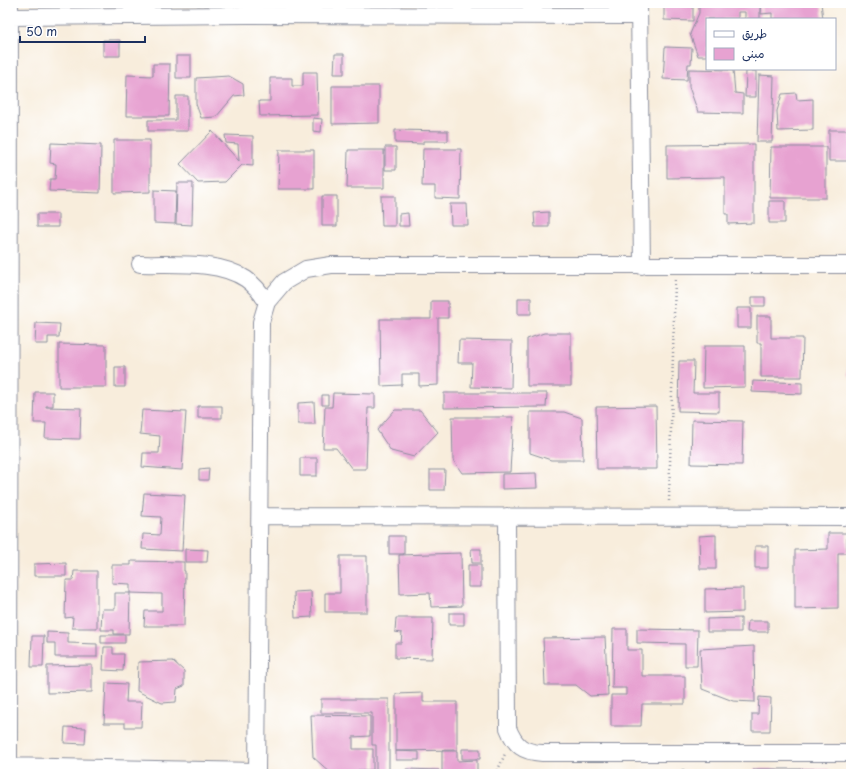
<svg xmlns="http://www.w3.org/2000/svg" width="854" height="777" font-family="'Playpen Sans','Playpen Sans Arabic',sans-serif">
  <rect width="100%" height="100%" fill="#fff"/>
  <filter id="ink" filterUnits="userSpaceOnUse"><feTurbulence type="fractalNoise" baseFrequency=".025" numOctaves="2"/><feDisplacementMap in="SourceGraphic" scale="8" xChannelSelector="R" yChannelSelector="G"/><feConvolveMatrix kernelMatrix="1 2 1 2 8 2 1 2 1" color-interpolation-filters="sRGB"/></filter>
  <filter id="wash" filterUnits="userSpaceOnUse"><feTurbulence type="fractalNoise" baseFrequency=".012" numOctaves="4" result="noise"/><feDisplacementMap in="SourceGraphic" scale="16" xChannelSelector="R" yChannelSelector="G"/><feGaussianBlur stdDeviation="0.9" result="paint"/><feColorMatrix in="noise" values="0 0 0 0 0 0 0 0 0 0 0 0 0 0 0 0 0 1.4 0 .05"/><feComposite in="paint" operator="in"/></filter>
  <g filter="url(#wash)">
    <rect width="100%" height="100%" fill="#f8eddc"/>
    <g id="blocks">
      <path fill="#e7a2d1" d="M699 3H760V19H745V12H738V19H707V56H698L690 34 699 13Z
        M762 3H821L823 19H772V13L761 14Z
        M664 4 693 5V21L664 20Z
        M103 40H120V56H103Z
        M665 47 692 48 691 64H688L687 80 663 79Z
        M335 54H344V74H334Z
        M176 56H191V78H176Z
        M153 64H170L169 116H126L127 75 153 76Z
        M689 69 733 70 735 93 743 94V113L698 112 689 87Z
        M746 71H756V97H745Z
        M303 72H317L318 115 260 116 259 101H270V78H292V86H303Z
        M759 75 774 76 772 142H757Z
        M229 76 243 84 244 95 234 96 216 117 201 118 196 104V78Z
        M332 86H379V123L332 124Z
        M796 93 797 100 813 99V130L778 131 777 111 782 94Z
        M176 96H188V131H148V120H176Z
        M313 118 322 119 321 132 313 131Z
        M395 130 448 131V141H423V144L395 143Z
        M829 130H851V161H829Z
        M212 131 239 161 238 144 226 143 225 135 253 136V166L242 165 225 182 198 183 180 164Z
        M114 140H150V192L114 193Z
        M51 143 101 145 100 193 49 191 50 179H55L56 164 50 163Z
        M754 144V223L728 224V214H725V177L667 178V145Z
        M385 147H396V170H385Z
        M771 147H826V198H770Z
        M423 149H461L460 199 435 198V186H422Z
        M279 150H314V189H278Z
        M348 150H384V188H347Z
        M177 183H193L192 225 176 224Z
        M154 190 176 191 175 224 154 223Z
        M322 196H337V226H322Z
        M381 196H395V226H382Z
        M769 201H785V223H769Z
        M450 204H467L468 225H451Z
        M549 212V227H535L534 213Z
        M408 213 409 226H399V214Z
        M37 214H58V227H37Z
        M752 297H765V306H752Z
        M518 298H531V314H518Z
        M431 301H448V318H438V385L419 386V374H402V385L381 386 380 319H431Z
        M737 308H751V328H737Z
        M757 316H771V338H803L802 377H761V343H757Z
        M36 323 60 324 59 337H48V344H35Z
        M544 333H571V386H527V339Z
        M848 337H851V376H848Z
        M459 340 512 341 511 388 471 387 472 363H458Z
        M59 344 106 345V387H59Z
        M704 346H745V387L703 388Z
        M679 361H694L693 393H719V412L678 411Z
        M115 367H125V387H115Z
        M753 381 802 383V394L752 392Z
        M35 392H53V406H46V407L81 408 80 439 45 438 46 423H34Z
        M333 393 375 394V408H368L366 469H352L336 448H323L325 407H332Z
        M444 393H547L546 407 444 408Z
        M322 395H328V405H322Z
        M314 402 315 424H298V403Z
        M198 406H222V418H198Z
        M656 406 657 469H597L596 407Z
        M142 410 186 412 182 470 142 467 143 453H159L160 436 140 434Z
        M395 410H420L438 432 414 457 391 451 377 430Z
        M530 412H564L582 418 583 460H551L530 453Z
        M452 417H513L510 472 462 473 453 460Z
        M692 420 743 421 742 465 691 464Z
        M300 458H317V476H300Z
        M209 468 208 480H199V469Z
        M430 470H445L444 490H430Z
        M536 473 537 488 502 489V474Z
        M144 493 185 495 182 551 142 549 143 534 160 535 161 517 142 516Z
        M828 533H847V553H838V608L795 609V550L828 549Z
        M716 535V569H700L699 536Z
        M389 536H404V554H389Z
        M755 546H768V568H755Z
        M185 549 208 550 207 562H185Z
        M471 549H481V563H472Z
        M461 553 462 606 431 607 430 593 400 594 399 555Z
        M340 556H367V612H325V593H340Z
        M131 561 184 562V571H185L184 626H144L145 611H162V594L130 593V584L112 583V565H131Z
        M66 563V576H34V564Z
        M468 565H481V587H468Z
        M74 571H97V628H72L73 617 65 618 66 580H73Z
        M743 588V612L705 613V589Z
        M311 591 312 617 295 618 294 592Z
        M115 593H130L129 634H114V630H101L102 609H115Z
        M449 613H464V625H449Z
        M396 618H433L432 659 395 658V643H401L402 633 395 632Z
        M741 618V632H707V619Z
        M748 621H768V632H747Z
        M613 629H627V650H642V676H685V704H642L641 726H611V695H626V688H612Z
        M637 629 698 630 697 666H685V644L637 643Z
        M47 632 68 633V643L97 644V657H55V643H47Z
        M101 635H125V643H101Z
        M32 636H44L43 667H31Z
        M605 637 608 695 590 696 576 685H545L543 638Z
        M754 646 755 702 733 701 702 689 700 649Z
        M104 647H113V654H124L123 671 103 670Z
        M173 661 184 671V686L177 689 176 702 162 703 137 691 138 662Z
        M92 665V692L47 693V666Z
        M106 683 127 684 126 702H142L141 727H125V723H104Z
        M423 693V702H457V750L396 751V694Z
        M759 697 771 698 770 731H752V714H758Z
        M321 699H389V774H376V745H372V713H321Z
        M311 715 370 716V736L353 737V749H373V770H358V774H332L313 757Z
        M65 727 86 728 85 744 64 743Z
        M462 749H480V759H462Z
        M396 751 419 752V760H396Z
        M442 751H457V761L477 760V774H442Z
        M406 769 439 770V774H406Z
        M754 769H829V774H754Z"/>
    </g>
  </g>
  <g filter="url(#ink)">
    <use href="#blocks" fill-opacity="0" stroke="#8a8e9d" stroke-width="1"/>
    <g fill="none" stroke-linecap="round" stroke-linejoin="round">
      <g stroke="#8a8e9d" stroke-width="18">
        <path id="minor" d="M639 3 642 266
          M10 17 247 15 639 16
          M140 264C173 265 218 260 246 279 255 285 261 293 267 302
          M260 516 851 517
          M507 516 508 728C515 746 523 752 542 753H851
          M3 766 257 771
          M9 766 10 3
          M257 774 261 322 267 302 284 282 306 269 331 265H851"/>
      </g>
      <path stroke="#8a8e9d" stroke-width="2.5" stroke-dasharray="1 3" stroke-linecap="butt" d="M669 501 675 280
        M496 774 505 754
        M683 774V768"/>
      <use href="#minor" stroke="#fff" stroke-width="16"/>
    </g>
  </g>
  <rect width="854" height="777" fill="none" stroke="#fff" stroke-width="16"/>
  <rect x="706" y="18" width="130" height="52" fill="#ffffff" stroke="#a4acbf"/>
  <rect x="714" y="31" width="20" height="6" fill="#ffffff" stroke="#a4acbf"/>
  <text x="742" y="38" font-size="12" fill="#1b2f5e">طريق</text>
  <rect x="714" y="48" width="20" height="12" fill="#e7a2d1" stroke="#a4acbf"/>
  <text x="742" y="58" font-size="12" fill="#1b2f5e">مبنى</text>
  <path d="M20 36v6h125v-6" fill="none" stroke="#1b2f5e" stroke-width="2"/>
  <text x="26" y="36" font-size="12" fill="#1b2f5e" stroke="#ffffff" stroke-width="3" paint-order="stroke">50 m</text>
</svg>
